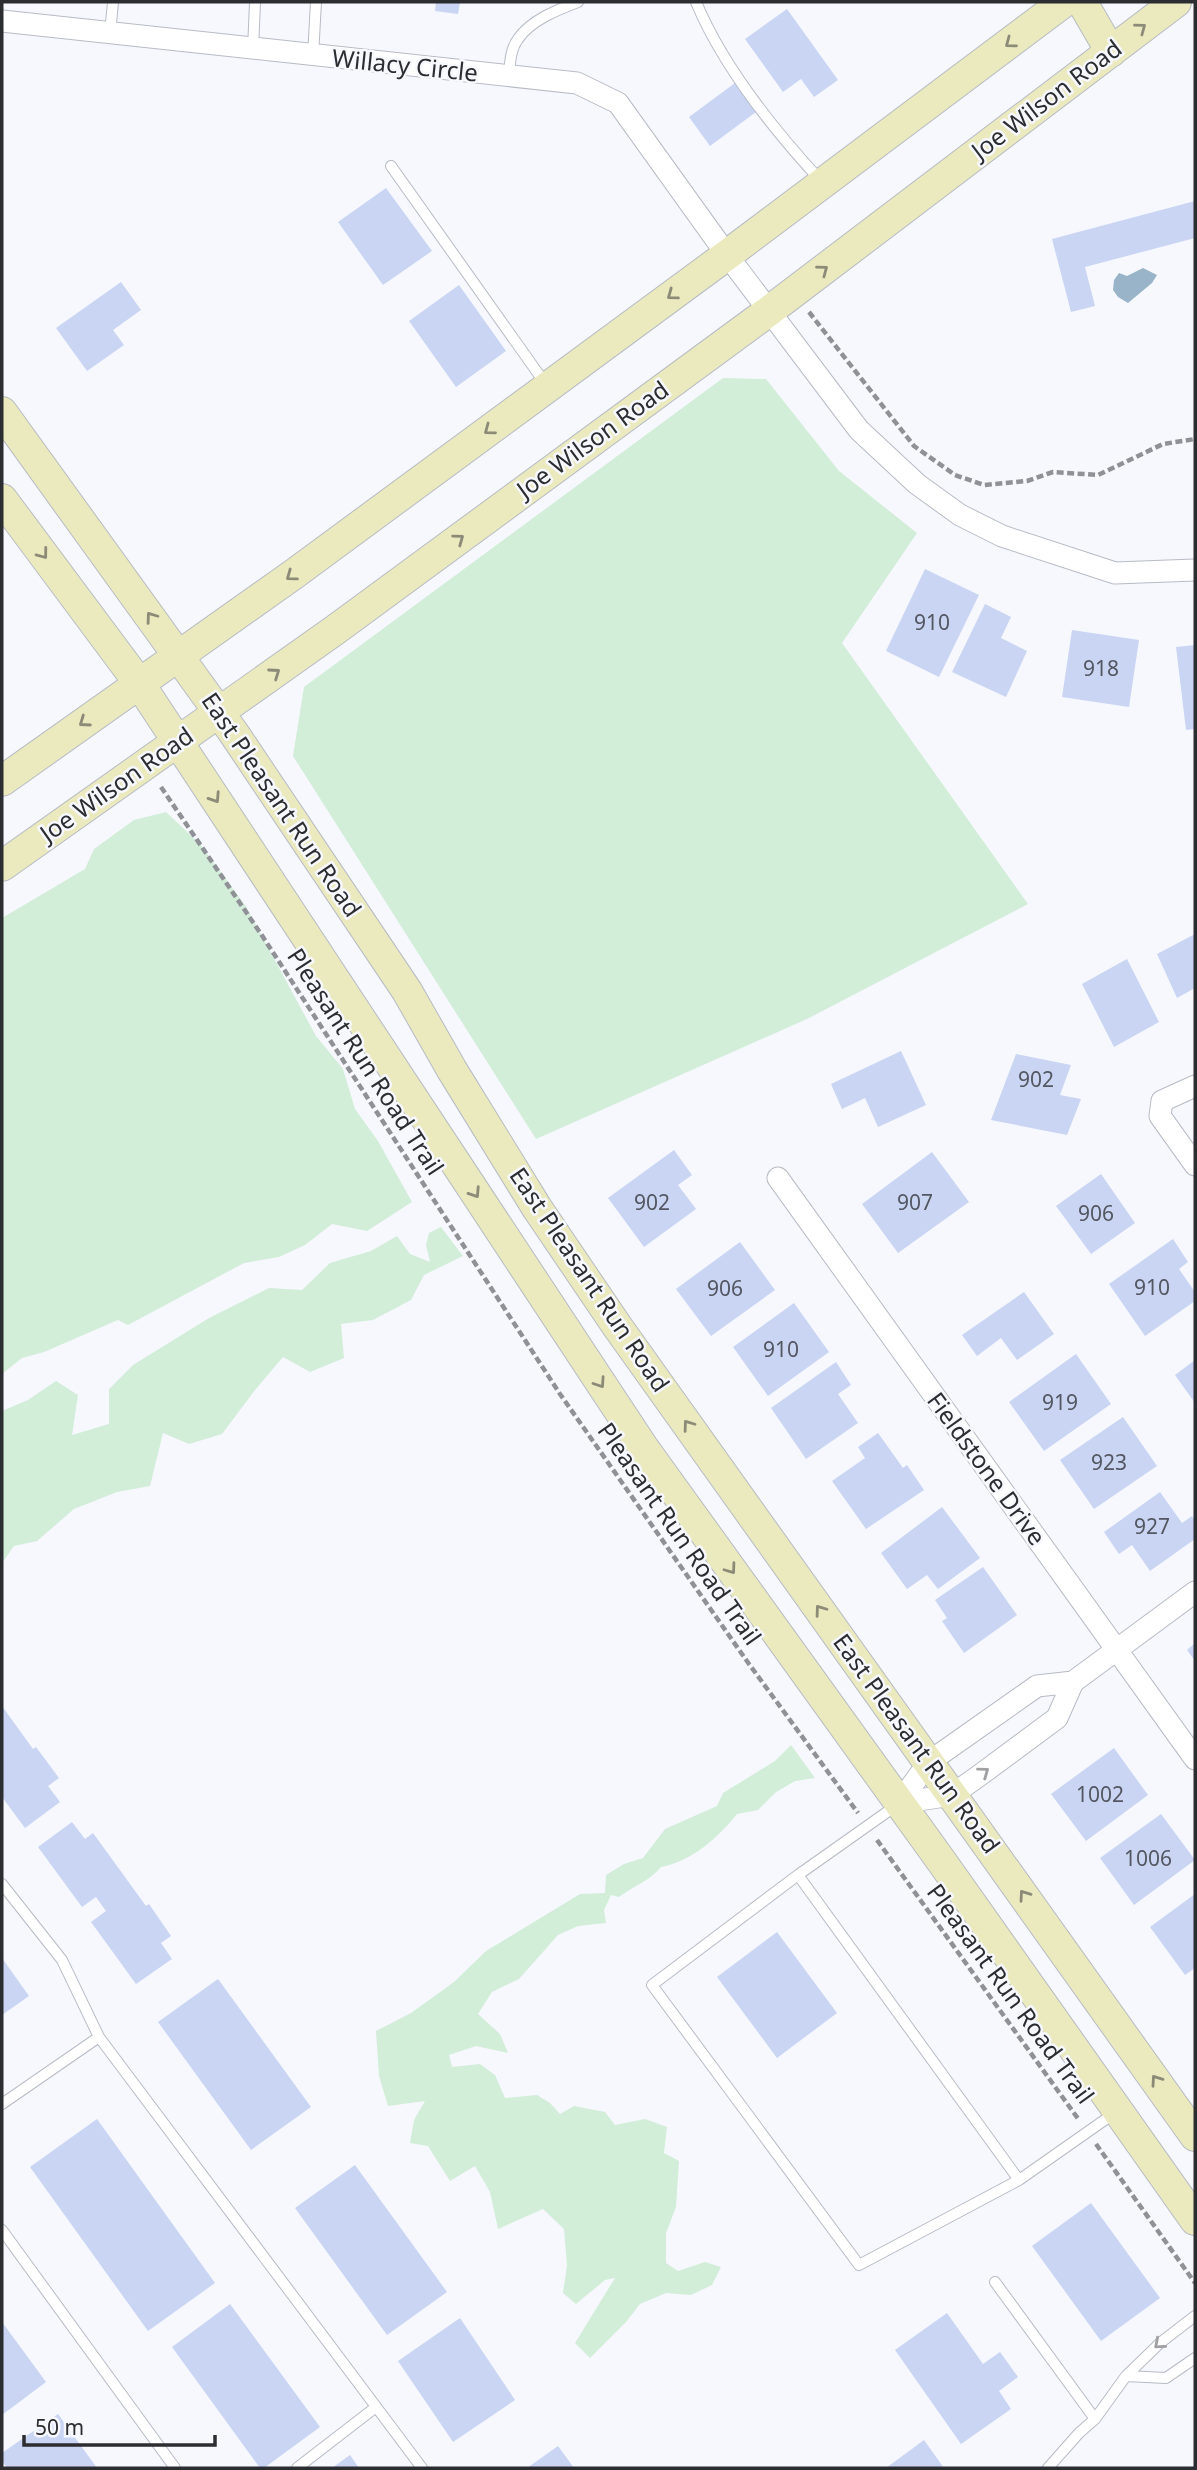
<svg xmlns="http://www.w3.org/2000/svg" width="1197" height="2470" font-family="'Noto Sans',sans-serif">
  <rect width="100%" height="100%" fill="#f6f8fe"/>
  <path fill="#d2edd8" d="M723 378 766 379 839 471 917 533 842 643 1028 904 807 1019 536 1139 293 756 304 687Z
    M166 812 200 844 245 905 316 1036 343 1069 355 1109 378 1141 412 1202 367 1231 332 1224 305 1245 279 1257 244 1263 128 1325 118 1320 44 1352 22 1358 2 1374V918L85 869 94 849 134 820Z
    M441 1227 463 1256 424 1275 411 1300 373 1320 341 1324 344 1358 310 1372 283 1357 255 1390 222 1434 189 1444 163 1433 150 1486 117 1492 74 1509 37 1541 14 1546 2 1563V1411L28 1400 56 1381 78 1395 72 1435 109 1424V1389L133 1365 209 1318 269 1288 302 1290 330 1263 371 1251 397 1236 410 1254 430 1262 426 1245 429 1233Z
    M791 1745 815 1778 795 1781 776 1792 758 1810 737 1814C718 1838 692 1861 661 1867 650 1881 633 1886 619 1897L611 1895 604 1910 606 1923 578 1926 558 1935 519 1979 492 1992 478 2014 500 2034 508 2053 476 2046 449 2055 452 2067 480 2064 495 2075 505 2098 537 2095 550 2103 560 2114 574 2106 605 2112 615 2125 645 2119 667 2127 664 2153 679 2161 676 2207 666 2233V2263L678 2271 705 2262 721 2267 712 2285 691 2295 666 2293 640 2304 626 2322 590 2358 575 2343 615 2278 605 2280 576 2304 563 2293 567 2266 564 2229 543 2209 498 2229 490 2192 475 2166 450 2181 428 2146 410 2143 414 2120 425 2101 388 2106 379 2076 376 2031 411 2013 454 1982 486 1951 580 1894 605 1893 606 1875 624 1864 643 1858 665 1829 717 1806 723 1793 775 1761Z"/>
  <path fill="#99b4c9" d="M1143 268 1157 275 1152 283 1128 303 1118 297 1113 290 1114 280 1119 273 1127 276Z"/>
  <path fill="#c9d5f3" d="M436 2H460L458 14 435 11Z
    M787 9 838 80 814 97 801 79 783 92 745 39Z
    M735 83 756 112 710 146 689 117Z
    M386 188 432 251 383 285 338 222Z
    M1195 201V238L1085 267 1095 306 1071 312 1052 239Z
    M121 282 141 310 113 330 124 345 87 371 56 328Z
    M459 285 506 351 456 387 409 321Z
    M925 569 979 595 939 677 886 651Z
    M985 604 1011 617 1001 638 1027 651 1006 697 952 672Z
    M1072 630 1139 640 1129 707 1062 697Z
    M1195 645V729L1186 730 1176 647Z
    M1195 934V988L1177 998 1157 954Z
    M1127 959 1159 1022 1114 1047 1082 984Z
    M901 1051 926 1105 878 1127 865 1098 842 1109 831 1084Z
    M1016 1054 1071 1065 1060 1095 1081 1099 1067 1135 991 1120Z
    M674 1150 692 1175 678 1185 696 1209 644 1247 608 1198Z
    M932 1152 969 1202 898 1253 862 1204Z
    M1101 1174 1135 1223 1091 1254 1056 1206Z
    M1173 1239 1188 1262 1179 1269 1195 1292V1301L1145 1336 1109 1284Z
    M740 1242 775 1290 711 1336 676 1289Z
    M1024 1292 1054 1334 1017 1360 1001 1338 977 1356 962 1335Z
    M794 1303 829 1352 768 1396 733 1347Z
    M1076 1354 1111 1404 1044 1451 1009 1402Z
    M1195 1360V1403L1175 1375Z
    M836 1362 851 1385 838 1394 858 1423 806 1459 771 1408Z
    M1123 1417 1157 1466 1094 1509 1060 1460Z
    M878 1433 903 1468 907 1465 924 1490 866 1529 832 1481 865 1458 858 1447Z
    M1160 1492 1182 1523 1192 1516 1195 1521V1539L1150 1571 1132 1545 1119 1554 1104 1532Z
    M942 1507 980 1558 938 1589 927 1575 907 1589 881 1553Z
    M983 1567 1017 1615 964 1653 942 1621 947 1618 935 1600Z
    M1195 1643V1661L1187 1650Z
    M2 1706 33 1749 36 1747 59 1778 48 1786 60 1802 25 1828 2 1797Z
    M1114 1748 1148 1795 1086 1841 1051 1794Z
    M1161 1814 1195 1860 1134 1905 1100 1858Z
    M72 1822 85 1839 93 1833 146 1906 149 1904 171 1936 161 1943 172 1959 136 1984 91 1922 106 1911 96 1897 82 1907 38 1847Z
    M1195 1894V1968L1185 1975 1150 1927Z
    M777 1932 837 2013 777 2058 717 1977Z
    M2 1958 29 1996 2 2015Z
    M218 1979 311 2107 251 2150 158 2022Z
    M97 2119 215 2283 148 2331 30 2167Z
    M355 2165 447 2292 387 2335 295 2208Z
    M1091 2203 1160 2298 1101 2341 1032 2246Z
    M230 2304 320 2427 264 2468H260L172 2347Z
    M947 2313 983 2364 1000 2352 1018 2377 999 2391 1011 2409 961 2444 895 2350Z
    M460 2318 515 2400 453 2442 398 2361Z
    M2 2322 46 2382 2 2415Z
    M58 2414 97 2468H7L2 2461V2453Z
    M924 2440 944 2468H886Z
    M558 2446 574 2468H527Z
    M350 2455 359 2468H332Z"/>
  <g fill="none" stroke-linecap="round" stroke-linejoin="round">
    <g stroke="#b7bbc5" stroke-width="12">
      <path id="service" d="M696 2C723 67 773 129 821 181
        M110 34 113 2
        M253 50 255 2
        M313 56 316 2
        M509 76C510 64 510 50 518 39 531 20 557 10 578 2
        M391 166 547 386
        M897 1805 798 1875 1019 2180 1116 2112
        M798 1875 652 1985 859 2265 1019 2180
        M2 1884 62 1960 99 2037 422 2468
        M2 2104 99 2037
        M2 2230 175 2468
        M995 2282 1095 2419
        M1126 2376 1166 2378 1195 2358
        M297 2468 376 2407
        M1048 2468 1079 2433 1095 2419 1126 2376 1160 2343 1195 2316"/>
    </g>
    <g stroke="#b7bbc5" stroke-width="23">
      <path id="minor" d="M2 21 577 83 618 103 727 255 859 430 917 484 960 515 1002 536 1115 573 1195 570
        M1195 1086 1162 1101 1160 1116 1195 1165
        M778 1178 1195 1759
        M899 1803 952 1795 980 1775 1057 1718 1073 1682 1195 1592
        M899 1803 929 1762 1037 1686 1073 1682"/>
    </g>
    <g stroke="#b7bbc5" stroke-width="32">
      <path id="secondary" d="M1082 2 1111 52
        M2 412 233 732 407 991 452 1070 537 1208 617 1326 1195 2136
        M2 499 139 683 643 1447 942 1862 1195 2220
        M2 781 294 574 727 255 1064 2
        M2 866 335 630 769 311 1176 2"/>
    </g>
    <path stroke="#8f9196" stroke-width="4.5" stroke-dasharray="7 3.5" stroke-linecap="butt" d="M809 312 914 446 955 475 984 485 1027 481 1053 472 1098 475 1163 444 1195 439
      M161 787 261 934 560 1394 749 1664 858 1813
      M877 1840 1079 2120
      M1096 2144 1195 2283"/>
    <use href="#service" stroke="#fff" stroke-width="10"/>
    <use href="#minor" stroke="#fff" stroke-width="21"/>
    <use href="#secondary" stroke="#ebe9be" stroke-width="30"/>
  </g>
  <defs><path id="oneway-chevron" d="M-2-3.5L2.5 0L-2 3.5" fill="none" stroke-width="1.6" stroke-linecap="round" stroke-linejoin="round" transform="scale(1.75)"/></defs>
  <g stroke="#8c8b78">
    <use href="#oneway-chevron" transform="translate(1141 28) rotate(-37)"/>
    <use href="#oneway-chevron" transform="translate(1010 43) rotate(143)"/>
    <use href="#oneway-chevron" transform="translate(823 270) rotate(-37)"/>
    <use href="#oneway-chevron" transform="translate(672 295) rotate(144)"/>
    <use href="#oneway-chevron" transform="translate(489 430) rotate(143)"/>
    <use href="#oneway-chevron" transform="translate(459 539) rotate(-36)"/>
    <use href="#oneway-chevron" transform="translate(43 554) rotate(53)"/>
    <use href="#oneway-chevron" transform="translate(291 576) rotate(144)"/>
    <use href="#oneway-chevron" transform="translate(151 617) rotate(-126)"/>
    <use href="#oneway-chevron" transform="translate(275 673) rotate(-35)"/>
    <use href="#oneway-chevron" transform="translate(84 722) rotate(145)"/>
    <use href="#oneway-chevron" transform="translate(215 798) rotate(57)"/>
    <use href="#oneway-chevron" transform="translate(475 1193) rotate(57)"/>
    <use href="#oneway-chevron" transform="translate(600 1383) rotate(56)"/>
    <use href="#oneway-chevron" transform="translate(688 1425) rotate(-126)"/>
    <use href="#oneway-chevron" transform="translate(731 1569) rotate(54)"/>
    <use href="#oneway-chevron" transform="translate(820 1610) rotate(-126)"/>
    <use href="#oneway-chevron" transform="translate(1024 1895) rotate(-125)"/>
    <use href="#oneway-chevron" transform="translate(1156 2080) rotate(-125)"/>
  </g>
  <g stroke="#a0a0a2">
    <use href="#oneway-chevron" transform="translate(984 1772) rotate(-36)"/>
    <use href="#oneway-chevron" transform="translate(1159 2344) rotate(139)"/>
  </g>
  <g text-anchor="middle" stroke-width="5" stroke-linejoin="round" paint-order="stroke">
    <g font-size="21" fill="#535762">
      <text x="932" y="630">910</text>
      <text x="1101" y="676">918</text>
      <text x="1036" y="1087">902</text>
      <text x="652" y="1210">902</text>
      <text x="915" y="1210">907</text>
      <text x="1096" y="1221">906</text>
      <text x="1152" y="1295">910</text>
      <text x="725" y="1296">906</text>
      <text x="781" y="1357">910</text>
      <text x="1060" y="1410">919</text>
      <text x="1109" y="1470">923</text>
      <text x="1152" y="1534">927</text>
      <text x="1100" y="1802">1002</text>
      <text x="1148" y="1866">1006</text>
    </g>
    <g font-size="24" fill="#2c2d31" stroke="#f6f8fe">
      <text transform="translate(405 66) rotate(6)" y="8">Willacy Circle</text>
      <text transform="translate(1047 100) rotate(-37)" y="8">Joe Wilson Road</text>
      <text transform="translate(593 440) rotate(-36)" y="8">Joe Wilson Road</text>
      <text transform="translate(117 785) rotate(-35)" y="8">Joe Wilson Road</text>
      <text transform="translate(281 805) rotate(56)" y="8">East Pleasant Run Road</text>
      <text transform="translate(365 1062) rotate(57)" y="8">Pleasant Run Road Trail</text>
      <text transform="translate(589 1280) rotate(56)" y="8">East Pleasant Run Road</text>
      <text transform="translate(986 1469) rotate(54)" y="8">Fieldstone Drive</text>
      <text transform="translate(679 1534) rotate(55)" y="8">Pleasant Run Road Trail</text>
      <text transform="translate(916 1744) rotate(54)" y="8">East Pleasant Run Road</text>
      <text transform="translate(1010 1994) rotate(54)" y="8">Pleasant Run Road Trail</text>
    </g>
  </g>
  <rect width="1197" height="2470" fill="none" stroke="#2c2d31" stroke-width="7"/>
  <path d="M24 2435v10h191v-10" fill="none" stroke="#2c2d31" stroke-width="3.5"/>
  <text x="35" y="2435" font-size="21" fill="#2c2d31" stroke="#f6f8fe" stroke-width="5" paint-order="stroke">50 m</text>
</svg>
